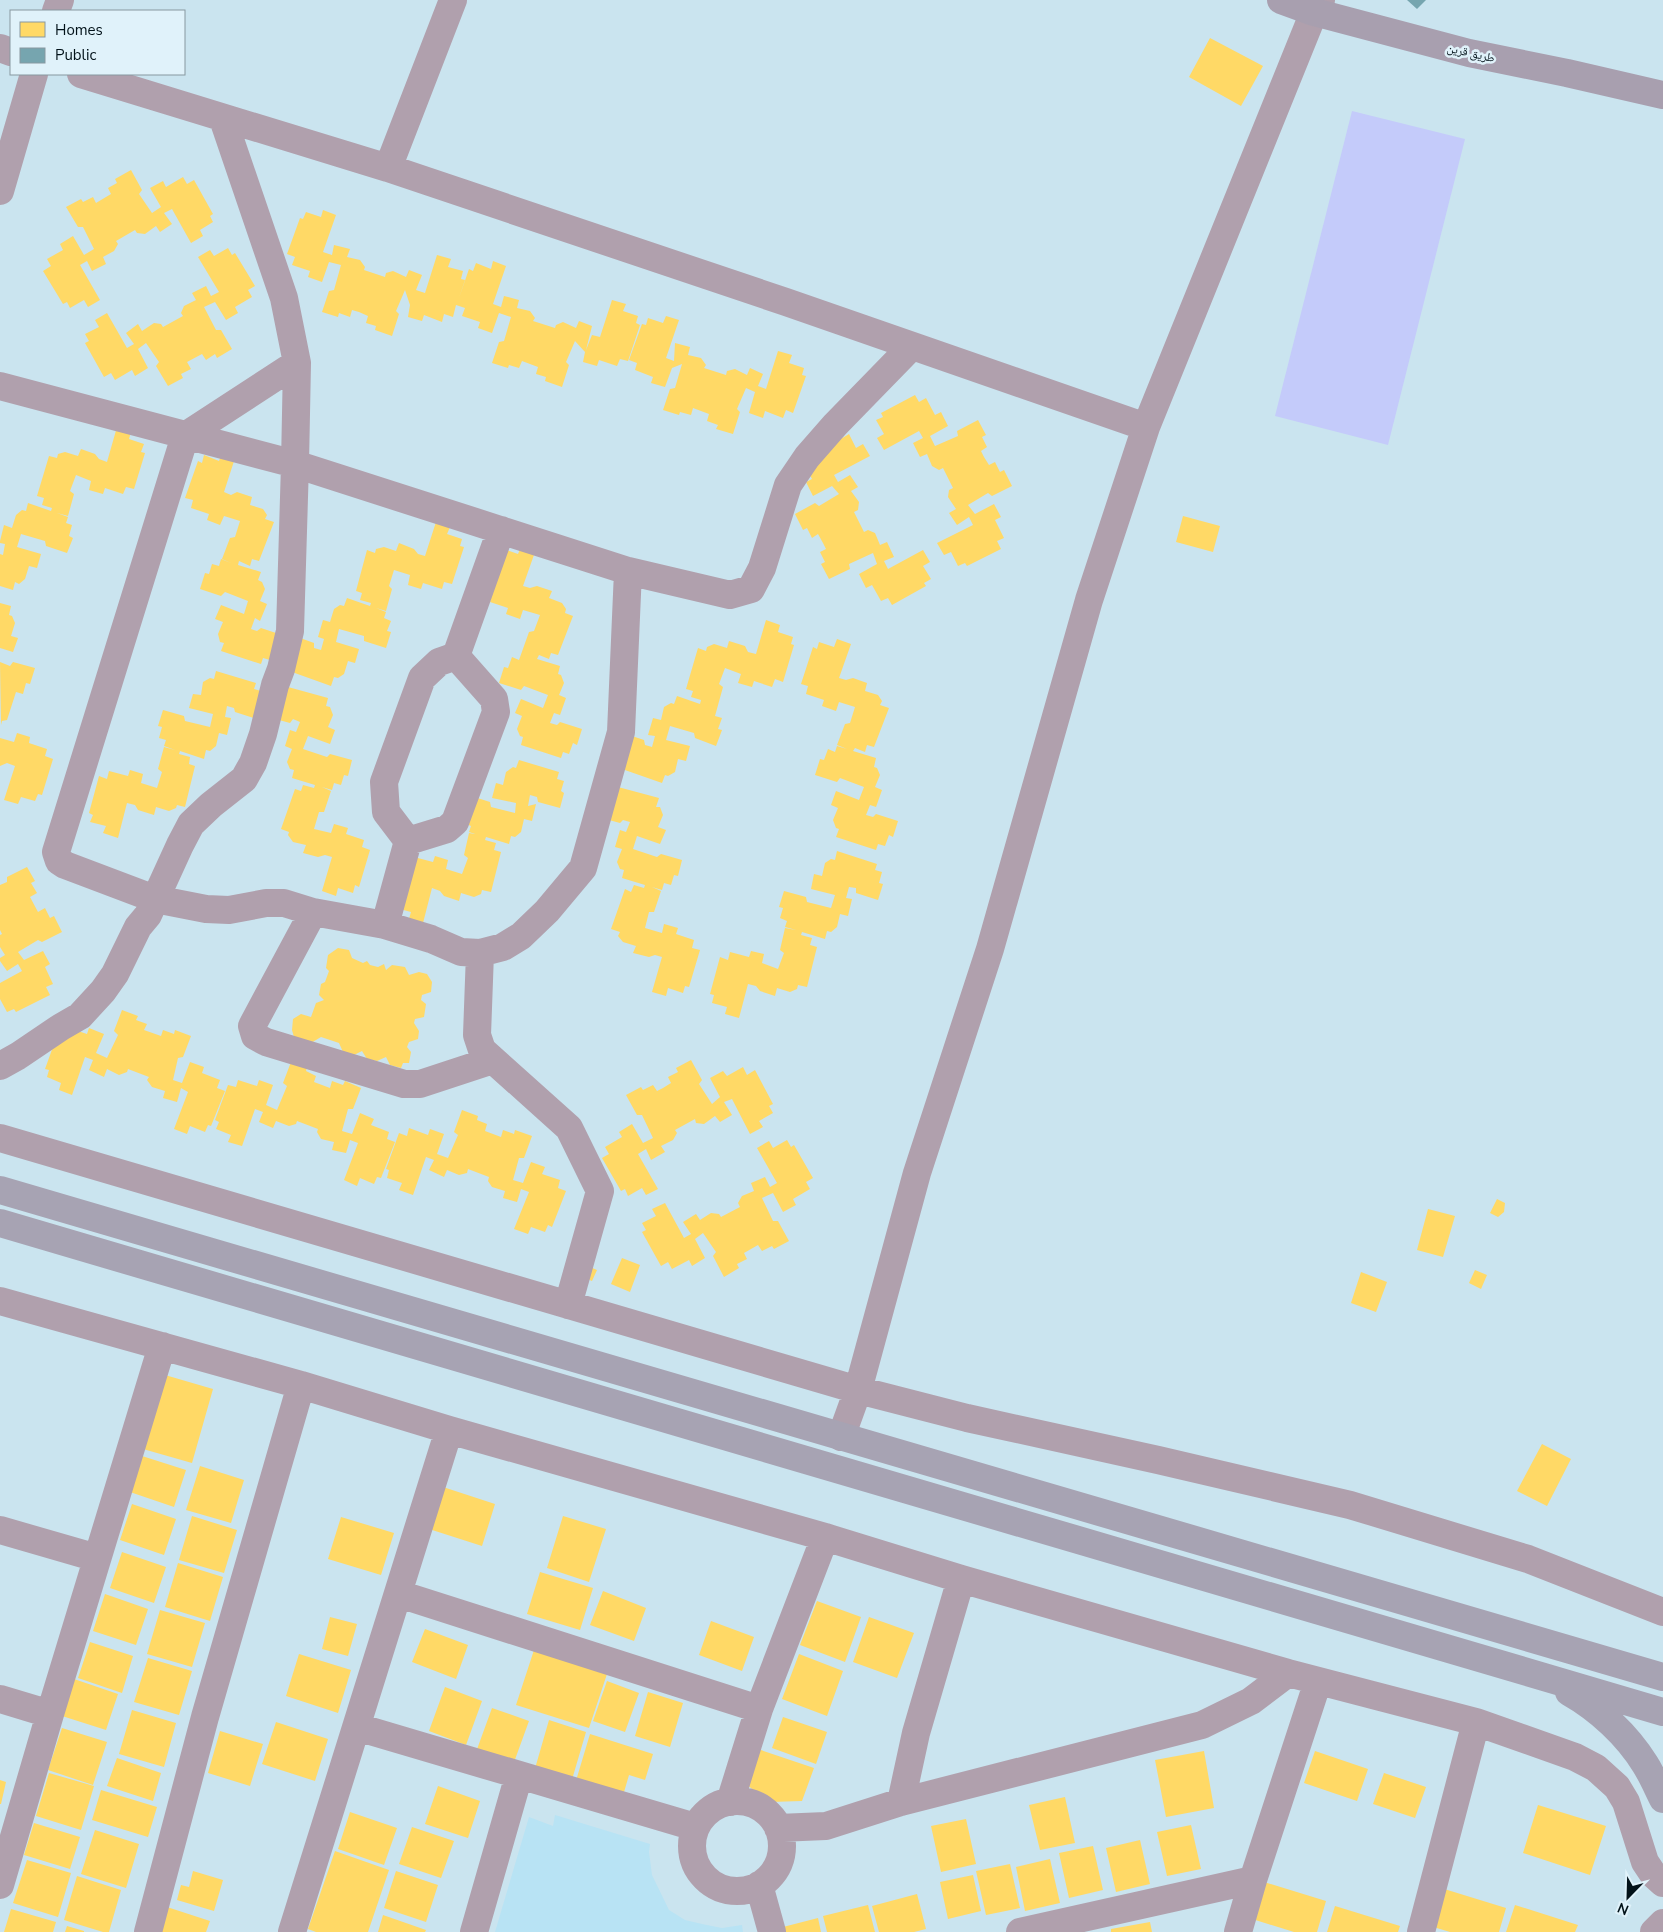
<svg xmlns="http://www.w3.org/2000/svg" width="1663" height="1932" font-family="'Nunito Sans','Noto Naskh Arabic',sans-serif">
  <rect width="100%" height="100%" fill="#cae4ef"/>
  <path fill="#b8e3f4" d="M555 1815 650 1844 649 1852 652 1875 669 1910 685 1920 702 1924 722 1928 742 1925 743 1932H495L529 1817 553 1826Z"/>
  <path fill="#c4cbfa" d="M1352 111 1465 139 1388 445 1275 416Z"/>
  <path fill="#ffd966" d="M1210 38 1263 66 1241 106 1189 77Z
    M131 170 142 190 139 194 152 213 161 207 150 188 163 181 166 187 183 177 187 184 194 180 213 214 210 216 213 222 200 230 203 236 191 243 172 209 164 213 172 224 160 232 156 226 145 234 137 233 135 230 116 241 118 244 114 251 103 257 106 264 92 271 87 261 80 265 100 300 88 307 84 300 70 308 67 302 63 304 43 271 51 266 47 259 63 250 60 244 73 236 84 255 94 249 83 227H78L66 207 81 199 83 202 93 197 96 203 111 194 108 188 117 183 115 179Z
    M323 210 336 215 323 252 332 255 334 245 350 249 347 257 360 260 365 267 364 270 385 277 386 273 393 271 406 277 409 270 422 275 416 290 425 293 437 255 451 259 448 267 463 271 461 279 465 280 459 298 469 269 473 271 476 263 491 269 493 261 506 266 493 304 501 307 504 296 519 300 517 308 530 311 535 318 533 321 555 328 556 325 563 322 576 328 579 321 592 326 586 350 592 335 600 337 612 300 626 304 623 311 638 316 636 323 640 325 628 361 620 359 617 366 599 360 597 366 583 362 585 352 575 341 566 362 569 365 562 387 545 381 546 377 536 374 538 367 522 361 519 368 509 365 508 368 492 363 499 342 504 341 511 317 499 313 492 333 478 328 480 322 462 316 465 308 456 305 453 317 444 314 442 322 424 315 422 321 408 317 410 305 405 290 396 311 399 314 392 336 375 330 376 326 366 323 368 316 359 312 352 310 350 317 339 313 338 317 322 312 329 291 334 290 341 265 329 262 322 282 308 277 310 271 292 265 295 257 287 254 300 218 303 219 306 212 321 217Z
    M228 248 232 255 235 253 255 286 248 290 252 297 235 307 238 313 226 320 215 302 204 307 216 330H221L232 349 217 358 215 354 206 360 202 354 187 362 191 369 181 374 183 378 168 386 156 366 159 362 146 343 138 349 148 368 135 376 132 370 115 380 111 373 104 377 85 343 89 341 85 334 99 327 95 320 107 313 127 348 134 344 126 333 138 324 142 331 154 323 161 324 163 327 183 316 181 313 184 306 196 300 192 293 206 286 211 296 219 292 198 257 210 250 214 256Z
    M666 316 679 320 666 358 674 361 675 343 690 347 688 355 701 358 706 365 704 368 726 375 727 371 735 369 747 375 750 368 763 374 758 386 766 389 778 351 792 355 789 363 804 368 802 375 806 376 793 413 786 410 783 418 765 411 763 418 749 413 755 392 746 388 737 409 740 412 733 434 716 429 718 425 707 421 709 414 693 408 691 415 680 412 679 415 663 410 670 389 675 388 682 364 672 368 665 387 651 383 653 377 635 370 637 363 629 360 642 324 646 325 648 318 663 323Z
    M915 395 919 402 926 398 935 415 941 412 948 426 930 436 935 446 958 436 957 431 978 420 986 435 982 437 987 447 981 451 984 457 989 465 995 462 1000 472 1004 470 1012 486 992 496 988 493 968 505 975 514 994 504 1001 517 995 520 1004 538 997 541 1001 549 967 566 965 563 958 566 951 552 944 555 937 543 973 525 969 517 957 525 949 513 956 509 948 497 949 490 953 488 943 468 939 470 932 466 927 454 920 457 913 443 923 438 919 431 884 450 877 438 884 434 876 420 883 417 881 413Z
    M117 427 131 432 129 439 144 444 141 452 145 453 134 489 126 487 123 494 105 488 103 494 89 490 91 481 76 475 70 491 74 494 68 516 57 513 68 517 66 523 72 525 69 536 73 538 67 553 46 546 45 541 21 534 17 547 41 554 37 568 29 566 25 579 19 584 15 582 13 590 0 586V554L3 555 5 544 0 543V541L4 525 12 528 16 515 22 510 26 511 28 503 51 511 52 508 42 505 44 498 37 496 49 456 57 458 58 454 65 452 78 456 81 449 95 454 99 459 107 462Z
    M849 434 856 448 863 444 870 456 834 475 838 482 850 475 858 487 851 491 859 502 858 510 854 512 864 532 868 530 875 533 880 545 887 542 894 557 884 561 888 569 923 550 930 562 923 566 931 579 924 583 926 586 892 605 888 598 881 601 872 585 866 588 859 574 877 564 873 553 849 564 850 569 829 579 821 564 825 562 820 552 826 549 823 543 818 534 812 538 807 528 803 530 795 514 815 503 819 506 839 494 832 486 813 496 806 482 812 479 803 462Z
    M222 453 235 458 224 492 231 495 237 492 252 497 250 505 263 509 267 515 265 519 274 522 259 561 252 559 250 566 239 561 238 565 261 572 258 580 262 582 265 589 260 601 267 604 260 621 255 618 251 629 257 631 261 628 282 635 270 660 263 658 261 664 221 651 224 643 220 642 218 634 223 622 215 619 221 605 244 614 248 601 225 592 221 596 200 589 205 573 209 574 212 564 219 566 221 559 231 563 222 559 230 538 235 537 240 521 224 516 220 525 207 520 209 514 191 508 193 500 185 498 198 461 202 463 204 455 219 461Z
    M1183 516 1220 526 1213 552 1176 542Z
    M436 522 450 527 447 534 462 539 460 546 464 547 452 584 444 582 442 589 423 583 421 589 408 585 410 575 394 570 389 586 392 589 386 611 376 608 386 612 384 618 391 621 387 631 391 632 386 648 364 641V636L339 629 336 642 359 649 355 663 348 661 344 674 338 678 334 677 331 686 292 672V635L314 643V648L321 650 324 639 318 637 323 620 330 622 334 609 340 605 344 606 347 598 370 606 371 603 360 600 362 593 356 591 367 550 375 553 376 549 384 547 396 551 399 543 414 549 418 554 425 556Z
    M521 547 535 552 523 586 530 588 537 586 552 591 549 598 562 603 566 609 565 613 573 616 558 655 551 653 549 659 539 655 537 659 560 666 558 674 561 675 564 683 559 695 566 698 560 715 554 713 550 723 557 725 560 722 582 729 577 745 573 743 569 754 563 752 561 758 521 745 523 737 520 736 517 729 522 716 515 713 521 699 543 708 548 695 524 686 521 690 499 683 504 667 508 668 512 657 519 660 529 632 534 631 540 615 523 610 520 619 506 614 508 608 490 602 504 549 518 554Z
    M0 603 11 606 9 615 12 616 15 623 11 636 18 638 13 652 0 648Z
    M766 620 780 625 778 632 793 637 791 644 794 645 783 682 775 679 772 687 754 681 752 687 738 683 741 674 725 668 719 684 723 687 715 716 722 718 718 729 722 730 716 746 695 738 694 733 670 726 666 740 690 746 686 761 678 759 675 772 668 776 665 775 662 783 622 769 623 733 644 740 645 745 652 747 655 736 648 735 653 718 661 720 664 707 671 703 674 704 677 696 700 704 701 700 691 697 693 691 686 689 698 648 706 651 707 647 714 644 727 648 729 641 745 646 748 652 756 654Z
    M837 639 851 644 839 678 846 680 853 678 867 683 865 691 878 695 882 701 880 705 889 708 874 747 867 745 865 752 855 748 853 751 876 758 874 767 877 768 880 775 875 787 882 790 876 807 870 805 866 815 873 817 876 814 898 821 893 837 889 835 885 846 878 844 876 850 836 837 839 829 836 828 833 820 838 808 831 805 836 791 859 800 864 787 840 778 837 782 815 775 820 759 824 760 828 749 835 752 837 746 847 749 837 745 845 724 850 723 855 707 839 702 836 711 822 706 824 700 806 694 808 686 801 684 813 647 817 649 819 642 834 647Z
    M0 662 10 666 13 662 35 668 30 684 26 683 23 694 16 692 7 720 2 721 1 725Z
    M216 671 256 683 254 689 261 691 257 719 235 712 234 708 227 706 225 717 231 718 227 735 219 733 216 746 210 751 206 750 204 759 180 751 179 754 190 757 189 764 195 766 185 807 177 805 176 808 169 811 156 807 154 815 138 810 135 805 127 803 118 838 103 833 106 826 90 822 93 815 89 813 99 776 107 779 109 771 128 776 130 770 143 774 141 783 157 788 162 772 158 769 164 747 175 750 164 746 166 740 159 738 162 727 158 726 163 710 184 716 185 721 210 727 213 714 189 708 193 694 201 695 203 682 210 678 214 679Z
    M288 687 328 698 326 706 330 707 333 715 328 727 335 730 330 744 308 736 303 749 327 757 330 754 352 760 348 776 344 775 341 785 334 783 332 790 322 787 331 791 324 812H319L314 829 331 833 334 824 348 828 346 834 364 840 362 847 370 850 359 887 355 885 353 893 338 888 336 896 322 891 332 857 325 855 318 857 303 853 306 845 293 842 288 835 289 832 281 829 295 789 301 791 303 785 314 788 315 785 292 778 294 770 290 769 287 762 292 749 285 746 290 730 296 732 300 722 293 719 290 723 268 717Z
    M17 733 30 737 29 743 47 749 45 756 53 759 42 795 38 794 35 801 21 797 18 804 4 800 15 766 7 763 0 766V738L14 742Z
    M519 760 559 772 557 779 564 781 561 791 564 793 560 808 538 802 537 797 530 795 528 806 536 804 532 821 524 819 521 832 515 837 511 836 509 844 486 837 485 840 496 843 494 850 501 852 491 892 482 890 481 894 474 897 461 893 459 901 444 896 440 891 432 888 423 923 409 919 411 912 396 908 414 857 433 862 435 856 448 860 446 869 462 874 468 858 464 855 469 833 475 834 469 832 471 826 464 823 468 795 490 802 491 807 515 813 516 803 492 798 496 783 503 785 506 772 513 767 516 768Z
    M618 787 659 798 656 807H660L663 815 658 827 666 830 660 844 637 836 633 849 657 857 661 854 682 860 678 876 674 875 671 885 664 883 662 890 652 887 661 891 654 912H649L645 928 662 933 664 924 678 928 676 934 694 940 692 948 700 950 689 987 685 986 683 993 668 988 666 996 652 992 662 957 655 955 649 957 633 953 636 946 623 942 618 936 620 932 611 929 625 889 631 892 634 885 644 888 645 885 622 878 624 870 620 869 617 862 622 849 615 847 620 830 626 832 630 822 623 820 620 823 598 817Z
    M837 851 877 864 875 870 882 872 879 883 883 884 878 900 856 893V888L849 887 846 898 852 899 848 916 840 914 837 927 831 932 827 931 825 939 802 932 801 935 812 938 810 945 817 947 807 987 798 985 797 989 790 992 777 988 775 996 760 991 756 986 748 984 739 1018 725 1014 727 1007 712 1003 714 995 710 994 720 957 728 960 730 952 749 957 751 951 764 954 762 963 778 969 784 953 780 950 785 928 796 930 785 927 787 921 780 918 783 908 779 907 784 891 806 897 807 902 831 908 835 895 811 889 814 874 822 876 825 863 831 859 835 860Z
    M27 867 35 881 31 883 37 893 30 897 38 912 45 908 50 918 54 916 62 932 42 942 38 940 18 952 24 960 43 951 50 964 45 967 53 984 46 987 50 995 16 1012 14 1009 7 1012 0 999V983L22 971 18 964 7 971 0 961V958L5 955 0 947V935L2 934 0 930V885L7 882V877Z
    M338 948 349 950 352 958 363 963 367 961 370 965 378 967 384 964 386 970 392 965 405 967 409 975 419 972 427 974 432 982 431 992 422 995 421 1000 426 1004 424 1017 415 1019 414 1023 419 1031 418 1039 409 1042 407 1047 411 1052 409 1063H403L401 1068 390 1065 386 1057 377 1061 367 1059 362 1051 354 1055 343 1052 339 1043 321 1037 311 1043 294 1037 292 1030 293 1019 301 1014 311 1017 316 1003 324 1000 319 995 321 984 325 982 329 971 326 968 328 955Z
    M122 1010 138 1016 136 1020 147 1024 144 1030 161 1036 163 1030 174 1034 175 1030 191 1036 183 1057 178 1058 173 1080 182 1083 190 1062 204 1067 202 1073 220 1080 217 1088 225 1091 211 1126 208 1125 205 1132 190 1126 187 1134 174 1129 188 1092 181 1088 177 1102 163 1098 165 1091 152 1087 147 1080 149 1077 128 1069 127 1072 119 1075 107 1069 104 1077 89 1070 93 1060 85 1057 72 1095 59 1090 61 1083 47 1077 49 1070 45 1069 58 1033 69 1028 87 1034 89 1028 104 1034 96 1053 107 1058 118 1035 114 1031Z
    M691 1060 702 1080 699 1084 712 1104 720 1097 710 1078 723 1071 727 1076 743 1067 747 1075 755 1070 773 1104 769 1106 773 1113 759 1121 763 1127 750 1134 732 1099 724 1102 732 1115 720 1122 715 1116 704 1124 696 1123 695 1119 675 1130 677 1133 673 1140 661 1146 665 1152 651 1160 646 1149 638 1154 658 1189 646 1195 642 1188 628 1196 625 1189 621 1191 602 1158 609 1154 605 1147 622 1137 619 1132 632 1124 643 1143 653 1138 642 1115H637L626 1095 641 1087 643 1090 653 1085 657 1091 663 1088 671 1083 668 1077 678 1072 676 1068Z
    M291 1062 307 1067 306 1071 316 1076 314 1082 330 1088 332 1081 343 1085 345 1081 361 1088 353 1109H348L342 1131 352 1134 360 1113 374 1119 371 1125 389 1132 387 1139 395 1142 381 1178 377 1177 374 1184 360 1178 357 1186 344 1180 358 1143 350 1140 346 1153 332 1150 334 1142 321 1139 317 1132 318 1129 297 1121 296 1124 289 1126 276 1121 273 1128 259 1122 263 1112 255 1109 242 1146 228 1142 231 1135 216 1129 219 1122 215 1120 228 1085 236 1087 238 1080 257 1086 259 1080 273 1085 266 1105 277 1110 287 1086 283 1083Z
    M462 1110 478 1116 477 1120 487 1124 485 1131 501 1137 503 1130 514 1134 515 1130 532 1136 524 1158H519L513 1180 523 1183 531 1162 545 1167 542 1174 560 1180 558 1188 566 1191 552 1227 548 1225 545 1232 531 1227 528 1234 514 1229 529 1192 521 1189 517 1202 503 1198 505 1191 492 1187 488 1181 489 1177 468 1169 467 1173 459 1175 447 1170 444 1177 429 1170 434 1160 426 1157 413 1195 399 1190 402 1183 387 1178 389 1170 386 1169 399 1133 407 1136 409 1128 428 1135 430 1129 444 1134 437 1154 448 1158 458 1135 454 1132Z
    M787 1140 791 1147 794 1145 813 1178 806 1182 810 1189 793 1199 796 1205 783 1212 773 1193 762 1198 773 1221H778L789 1241 774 1249 772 1246 762 1251 758 1245 744 1253 747 1259 737 1264 739 1268 724 1277 713 1256 716 1252 703 1233 695 1239 705 1258 692 1266 689 1260 672 1269 668 1262 661 1266 642 1232 646 1230 642 1223 656 1216 652 1209 665 1203 684 1238 691 1234 683 1222 696 1214 700 1220 711 1213 719 1214 721 1217 740 1207 738 1203 742 1196 754 1191 751 1183 765 1177 770 1187 777 1183 757 1148 769 1141 773 1148Z
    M1497 1199 1505 1203 1504 1212 1498 1217 1490 1213Z
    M1428 1209 1455 1216 1443 1257 1417 1250Z
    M622 1258 640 1265 630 1292 611 1284Z
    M583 1264 597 1270 592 1281 578 1275Z
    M1475 1270 1487 1275 1481 1289 1469 1283Z
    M1361 1272 1387 1282 1376 1312 1351 1303Z
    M165 1375 213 1389 192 1463 143 1449Z
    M1542 1444 1571 1459 1547 1506 1517 1491Z
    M142 1456 186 1470 174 1507 130 1492Z
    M200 1466 244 1480 231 1523 186 1510Z
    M443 1487 495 1504 482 1546 429 1529Z
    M132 1504 176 1519 164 1555 120 1540Z
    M192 1516 237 1530 224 1573 179 1560Z
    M563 1516 606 1529 589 1582 547 1568Z
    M341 1517 394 1533 381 1575 328 1559Z
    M122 1552 166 1567 154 1603 110 1588Z
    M178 1563 223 1577 210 1621 165 1607Z
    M540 1572 593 1588 580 1630 527 1614Z
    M603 1591 646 1608 634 1641 590 1625Z
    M105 1594 148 1609 136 1645 93 1631Z
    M817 1601 861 1617 845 1662 800 1645Z
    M160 1610 205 1623 192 1667 147 1654Z
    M330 1617 357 1624 348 1656 322 1649Z
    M869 1617 914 1633 897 1678 853 1662Z
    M711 1621 754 1637 742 1671 699 1655Z
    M425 1629 468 1645 456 1679 412 1662Z
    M90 1642 133 1656 122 1693 78 1678Z
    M534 1650 607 1674 589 1728 516 1705Z
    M299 1654 351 1670 338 1713 286 1696Z
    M799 1654 843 1671 827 1716 782 1699Z
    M148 1658 192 1671 179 1715 134 1702Z
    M74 1679 118 1694 106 1730 62 1716Z
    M607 1681 639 1693 625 1732 593 1721Z
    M445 1687 482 1701 466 1745 429 1731Z
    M648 1692 683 1703 670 1747 635 1736Z
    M492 1708 529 1721 513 1765 476 1752Z
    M132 1710 176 1723 164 1767 119 1754Z
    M783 1717 827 1732 816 1764 772 1748Z
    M549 1720 586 1732 571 1783 534 1772Z
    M276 1722 328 1739 315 1781 262 1764Z
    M62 1728 107 1742 93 1785 48 1770Z
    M220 1731 263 1744 250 1786 208 1773Z
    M590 1734 653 1754 645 1780 629 1775 622 1799 575 1784Z
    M752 1747 814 1768 802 1801 770 1802 740 1780Z
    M1204 1751 1214 1808 1166 1817 1155 1760Z
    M1315 1751 1368 1769 1357 1801 1304 1783Z
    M117 1758 161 1773 153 1801 107 1786Z
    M49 1773 94 1786 81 1830 36 1816Z
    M1384 1773 1426 1787 1415 1818 1373 1804Z
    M0 1780 6 1782 1 1804H0Z
    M438 1786 480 1801 468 1838 425 1824Z
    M101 1790 157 1807 148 1837 92 1820Z
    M1065 1797 1075 1843 1040 1850 1029 1805Z
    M1538 1805 1606 1826 1590 1875 1523 1853Z
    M350 1812 397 1828 384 1865 338 1849Z
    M966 1819 976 1864 941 1872 931 1826Z
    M34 1823 80 1837 70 1869 24 1855Z
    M1191 1825 1201 1869 1167 1876 1157 1832Z
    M412 1827 454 1841 441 1878 399 1864Z
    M95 1830 139 1844 126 1888 81 1874Z
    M1140 1840 1150 1884 1116 1892 1106 1848Z
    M1093 1846 1103 1890 1069 1898 1059 1853Z
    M335 1851 389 1870 368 1932H316L308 1929Z
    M1050 1859 1060 1903 1025 1911 1016 1867Z
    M27 1860 71 1873 58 1917 13 1903Z
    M1010 1864 1020 1908 986 1915 976 1871Z
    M193 1871 223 1880 214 1911 177 1900 181 1885 189 1887Z
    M396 1871 438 1885 426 1922 384 1908Z
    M973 1875 981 1911 948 1919 940 1882Z
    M77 1876 121 1890 109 1932H103L64 1920Z
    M1261 1881 1326 1901 1317 1932H1294L1249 1918Z
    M1441 1888 1506 1908 1499 1932H1450L1430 1926Z
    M917 1894 926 1929 914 1932H879L872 1906Z
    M868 1905 875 1932H827L823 1916Z
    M1515 1905 1578 1925 1575 1932H1506Z
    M1335 1906 1400 1926 1398 1932H1327Z
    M167 1907 210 1921 206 1932H159Z
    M11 1909 56 1922 53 1932H4Z
    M383 1915 426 1930 425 1932H378Z
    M818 1918 821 1932H784L783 1927Z
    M1150 1922 1152 1932H1111V1929Z
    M67 1926 84 1931V1932H65Z"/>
  <path fill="#76a5af" d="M1407 0H1426L1417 9Z"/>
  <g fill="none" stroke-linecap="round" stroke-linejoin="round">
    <path stroke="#b0a0ad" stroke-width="28" d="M56 11 60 0
      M0 48 11 52
      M81 74 388 168 786 302 1146 427
      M388 168 453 0
      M0 191 34 74
      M297 363 185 436 56 852 59 861 65 865 155 899 206 909 229 910 266 903H284L313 912 385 925 431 939 461 952 480 953 503 947 521 936 547 911 583 868 621 732 628 571
      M0 386 295 464 297 363 284 298 223 119
      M408 841 447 829 455 822 496 712 494 699 456 656
      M313 912 252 1026 255 1036 266 1042 404 1084H420L493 1060
      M385 925 408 841 386 812 384 782 422 678 439 662 456 656 501 530
      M480 953 477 1035 482 1050 569 1128 600 1191 568 1305
      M0 1066 18 1056 61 1027 80 1016 103 991 115 974 138 927 148 915 180 845 191 824 211 805 244 779 253 763 263 734 275 685 281 669 290 631 295 464 628 571 730 595 751 589 762 568 788 485 807 457 835 425 911 347
      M0 1138 858 1390 967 1418 1158 1460 1350 1505 1528 1559 1663 1612
      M0 1301 301 1385 449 1430 825 1537 961 1579 1288 1673 1476 1722 1575 1757 1596 1768 1617 1787 1626 1802 1645 1862 1653 1874 1663 1883
      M841 1437 858 1390 917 1173 990 949 1089 600 1146 427 1314 12 1321 0
      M0 1530 97 1558
      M399 1594 759 1709
      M0 1699 50 1714
      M357 1727 695 1827
      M692 1846a45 45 0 1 1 90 0a45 45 0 1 1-90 0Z
      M730 1802 759 1709 825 1537
      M901 1802 916 1733 961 1579
      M778 1828 826 1826 901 1802 1202 1725 1251 1701 1288 1673
      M0 1885 50 1714 162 1346
      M759 1885 772 1932
      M148 1932 205 1717 301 1385
      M292 1932 449 1430
      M474 1932 519 1775
      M1020 1932 1253 1880
      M1238 1932 1253 1880 1318 1681
      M1421 1932 1476 1722
      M1654 1932 1663 1923"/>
    <path stroke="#a89faf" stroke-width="28" d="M1281 0 1314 12 1469 53 1567 73 1663 95"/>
    <path stroke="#a7a3b3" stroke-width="28" d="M0 1190 1663 1677
      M0 1223 1663 1712
      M1569 1692C1599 1709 1627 1735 1645 1764 1652 1775 1657 1787 1663 1799"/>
  </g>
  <g text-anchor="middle" stroke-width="5" stroke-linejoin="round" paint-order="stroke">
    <g font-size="12" fill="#021219" stroke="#e0f2fa">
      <text transform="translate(1471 53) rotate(13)" y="4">طريق قرين</text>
    </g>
  </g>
  <rect x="10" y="10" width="175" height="65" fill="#e0f2fa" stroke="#8798a0"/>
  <rect x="20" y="22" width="25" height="15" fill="#ffd966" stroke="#8798a0"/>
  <text x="55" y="35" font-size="15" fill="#021219">Homes</text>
  <rect x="20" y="48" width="25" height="15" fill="#76a5af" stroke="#8798a0"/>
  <text x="55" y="60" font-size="15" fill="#021219">Public</text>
  <g transform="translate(1628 1897) rotate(203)" stroke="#e0f2fa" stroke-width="4" paint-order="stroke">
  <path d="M0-4L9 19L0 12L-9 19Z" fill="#021219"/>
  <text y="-8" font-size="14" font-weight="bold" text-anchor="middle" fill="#021219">N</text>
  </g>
</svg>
